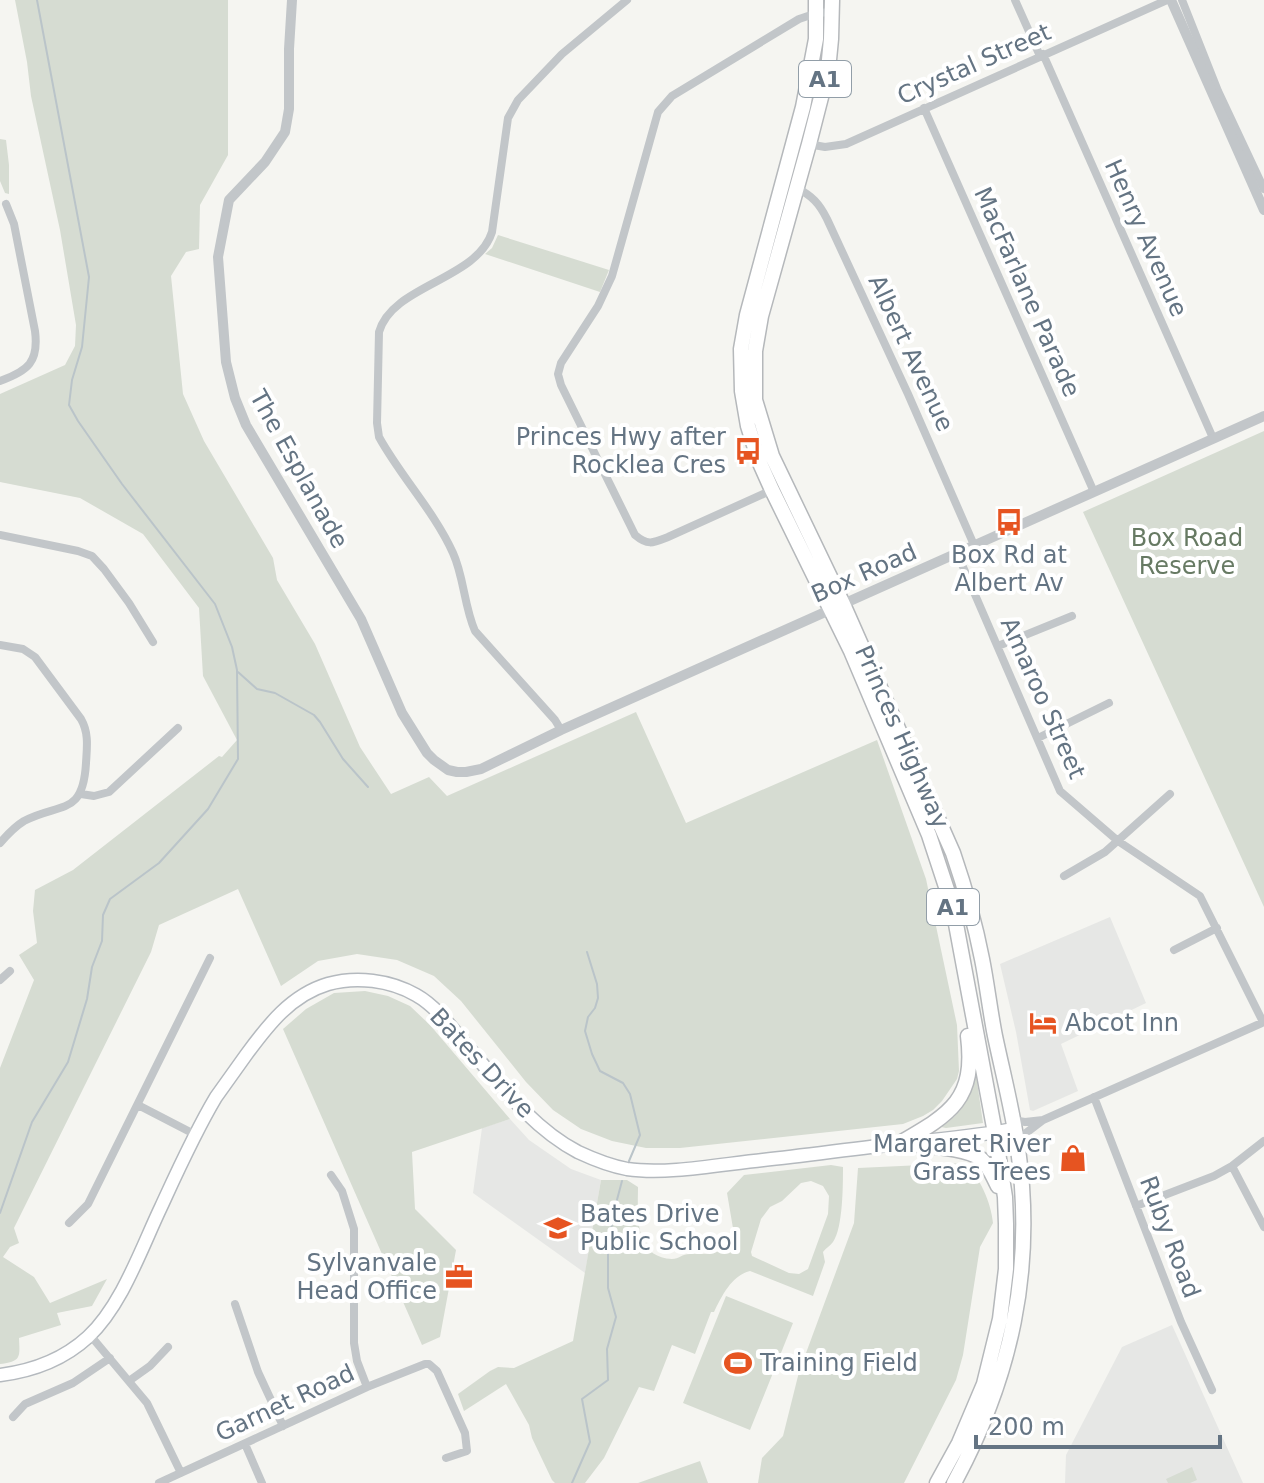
<svg xmlns="http://www.w3.org/2000/svg" width="1264" height="1483" font-family="'DejaVu Sans',sans-serif">
  <rect width="100%" height="100%" fill="#f5f5f1"/>
  <path fill="#e6e7e5" d="M1110 917 1146 1003 1061 1044 1078 1091 1033 1111 1030 1110 1016 1032 1000 964Z
    M510 1119 529 1140 571 1169 601 1180 585 1273 473 1193 482 1128Z
    M1172 1325 1243 1483H1065L1066 1455 1122 1347Z"/>
  <path fill="#d6dcd2" fill-rule="evenodd" d="M15 0H228V155L200 205 199 249 186 252 171 276 183 394 204 441 273 558 277 580 315 644 360 747 391 794 429 777 447 796 636 712 686 823 877 740 926 879 957 1025 959 1071 957 1079 942 1101 933 1110 923 1116 903 1124 680 1148H646L612 1141 581 1129 553 1110 526 1082 461 1001 434 976 397 960 357 954 318 961 281 986 238 889 159 925 151 952 14 1228 19 1243 10 1247 3 1257 34 1277 50 1303 107 1279 92 1306 57 1313 61 1325 19 1338C20 1358 21 1361 0 1364V1068L34 980 19 955 37 943 33 911 35 890 73 870 219 756 222 757 237 740 203 676 199 608 143 534 80 498 0 482V394L65 365 75 346 76 325 60 230 31 96 27 62Z
    M0 139 6 140 9 165V194L5 193 0 181Z
    M498 235 609 270 600 292 485 254 492 248Z
    M1264 431V907L1083 512Z
    M365 991 388 996 410 1006 430 1025 510 1119 412 1152 415 1209 456 1250 440 1337 422 1345 283 1029 306 1009 334 993Z
    M976 1075 983 1123 946 1128 941 1127C961 1114 971 1098 976 1075Z
    M965 1163C980 1178 991 1202 993 1223L980 1247 963 1355 956 1380 904 1483H758L762 1458 783 1436 799 1372 854 1223 858 1168Z
    M831 1165 843 1167C843 1185 843 1228 833 1242 830 1246 826 1248 823 1252L825 1262 813 1296 750 1271C731 1276 722 1296 714 1312H711L695 1354 672 1345 654 1391 639 1387 604 1458 585 1483H555L552 1480 532 1438 529 1425 506 1384 464 1411 458 1394 490 1371 498 1367 514 1368 573 1341 601 1180H627L638 1187C638 1213 633 1257 672 1259 679 1259 682 1254 690 1254 708 1254 717 1255 732 1244L734 1234 727 1193 744 1175ZM811 1181 823 1186 829 1196 828 1214 808 1269 799 1274 789 1273 752 1256 751 1252 761 1219 770 1207 782 1201 801 1183Z
    M726 1296 793 1323 750 1430 683 1403Z
    M700 1461 708 1483H638Z
    M1192 1467 1197 1480 1190 1483H1168L1166 1479Z"/>
  <g fill="none" stroke-linecap="round" stroke-linejoin="round">
    <path stroke="#bac4c9" stroke-width="2" d="M238 672 257 689 275 693 314 715 320 722 343 759 368 787
      M587 952 597 984 598 998 595 1008 588 1017 585 1031 592 1054 600 1071 623 1083 630 1094 640 1135 629 1161
      M0 1213 32 1122 68 1062 87 999 92 967 102 941 103 915 110 899 159 863 208 809 238 759 237 670 232 647 215 604 122 484 78 421 69 405 72 380 82 347 89 277 37 0
      M572 1483 590 1442 582 1399 608 1380 607 1349 616 1317 608 1288V1248L614 1211 622 1181"/>
    <g stroke="#b4b9be" stroke-width="15">
      <path id="secondary" d="M0 1375C32 1371 64 1359 88 1337 122 1305 141 1249 161 1207 178 1170 195 1132 216 1097 226 1083 236 1069 246 1055 268 1025 291 995 328 984 356 976 390 980 416 995 434 1005 449 1024 462 1040 497 1080 530 1127 578 1152 593 1159 611 1166 627 1169 668 1175 722 1164 763 1160 810 1155 857 1148 905 1143 941 1139 978 1136 1014 1129"/>
    </g>
    <g stroke="#b5b8bb" stroke-width="17">
      <path id="trunk" d="M816 0V39L803 107 747 315 741 349 742 391 748 426 759 461 772 490 851 651 929 835 953 908 995 1133 1005 1197 1006 1224V1269L1000 1319 984 1384 959 1443 937 1483
        M832 0 831 39 828 70 809 144 761 316 755 351V400L772 456 843 604 953 853C965 888 975 923 982 959 987 984 990 1011 995 1036 1003 1074 1013 1112 1018 1149 1035 1269 1011 1378 954 1483
        M900 1143C950 1114 976 1100 968 1036
        M901 1143C921 1146 967 1147 981 1159 990 1167 993 1177 998 1186"/>
    </g>
    <path stroke="#c2c6c9" stroke-width="8" d="M1015 0 1040 56
      M1182 0 1218 91 1264 189
      M1043 54 1213 438
      M924 108 1094 492
      M808 144 825 147 846 144 1167 0
      M797 188C812 196 819 203 827 219L908 394 974 545
      M0 381C28 371 39 362 35 331L14 224 6 204
      M772 490 668 537C653 543 648 546 635 535L561 385 558 374 561 363 598 306 612 276 658 112 672 96 799 19 817 13 832 12
      M0 535 78 551 92 556 104 569 129 603 153 642
      M957 553 1060 791 1118 841 1200 896 1263 1022
      M0 645 23 649 35 657 81 719C89 733 87 747 86 763 83 817 60 802 24 821 14 827 7 835 0 843
      M998 646 1072 616
      M561 730 555 720 475 631C464 606 464 577 453 553 434 511 401 477 379 437L377 423 379 332C392 285 477 280 492 232L508 118 518 100 562 54 627 0
      M1038 738 1109 703
      M81 794 94 796 109 792 178 728
      M1064 876 1105 852 1170 794
      M1174 950 1217 928
      M0 980 10 971
      M1094 1097 1181 1322 1212 1390
      M138 1105 196 1135
      M1013 1120 1025 1122 1043 1120
      M1018 1144 1026 1133 1043 1120 1264 1022
      M1232 1166 1264 1227
      M331 1175 342 1191 354 1229V1343L357 1361 367 1387
      M1136 1206 1214 1176 1232 1166 1264 1141
      M69 1223 88 1204 210 958
      M235 1304 258 1372 283 1426
      M90 1335 147 1403 181 1473
      M129 1381 150 1366 168 1347
      M13 1417 25 1404 73 1383 110 1358
      M245 1444 262 1483
      M159 1483 367 1387 425 1364H429L437 1371 465 1433 467 1451 446 1458"/>
    <path stroke="#c2c6c9" stroke-width="10" d="M292 0 289 49V109L285 132 265 162 229 200 218 257 226 362 235 398 246 425 361 619 402 713 427 753 434 760 448 770 457 772H466L481 769 561 730 1264 416
      M1171 0 1264 210"/>
    <use href="#secondary" stroke="#fff" stroke-width="12"/>
    <use href="#trunk" stroke="#fff" stroke-width="14"/>
  </g>
  <defs>
    <g id="bus-bare" transform="scale(2.16)"><path d="M-5-6H5V4H4V6H2V4H-2V6H-4V4H-5ZM-3.5-4V0h7V-4ZM-3.5 1.2v1.5H-2V1.2ZM2 1.2v1.5H3.5V1.2Z" fill="#e65421" stroke="#fff" stroke-width="2.5" paint-order="stroke"/></g>
    <g id="hotel-bare" transform="scale(2.16)"><path d="M-6-4.5h1.5V1H6V5H4.5V3h-9V5H-6ZM-4 0a1.8 1.8 0 1 1 3.6 0ZM.5 0V-2.5h3Q6-2.5 6 0Z" fill="#e65421" stroke="#fff" stroke-width="2.5" paint-order="stroke"/></g>
    <g id="shop-bare" transform="scale(2.16)"><path d="M-5-2.5h2.3a2.7 3.5 0 0 1 5.4 0H5L5.5 6h-11ZM-1.5-2.5h3a1.5 2.3 0 0 0-3 0Z" fill="#e65421" stroke="#fff" stroke-width="2.5" paint-order="stroke"/></g>
    <g id="school-bare" transform="scale(2.16)"><path d="M0-5L7-2L0 1L-7-2ZM-4 1L0 2.5L4 1V4Q0 6-4 4Z" fill="#e65421" stroke="#fff" stroke-width="2.5" paint-order="stroke"/></g>
    <g id="office-bare" transform="scale(2.16)"><path d="M-6-3h4V-5.5h4V-3h4V5H-6ZM-1-4.5V-3h2v-1.5ZM-6 0V1H6V0Z" fill="#e65421" stroke="#fff" stroke-width="2.5" paint-order="stroke"/></g>
    <g id="stadium-bare" transform="scale(2.16)"><path d="M0-5a6.5 5 0 1 0 0 10a6.5 5 0 1 0 0-10ZM-3.5-1.8h7v3.6h-7Z" fill="#e65421" stroke="#fff" stroke-width="2.5" paint-order="stroke"/></g>
  </defs>
  <g fill-rule="evenodd">
    <use href="#bus-bare" x="748" y="451"/>
    <use href="#bus-bare" x="1009" y="522"/>
    <use href="#hotel-bare" x="1043" y="1023"/>
    <use href="#shop-bare" x="1073" y="1158"/>
    <use href="#school-bare" x="558" y="1228"/>
    <use href="#office-bare" x="459" y="1277"/>
    <use href="#stadium-bare" x="738" y="1363"/>
  </g>
  <g text-anchor="middle" stroke-width="8" stroke-linejoin="round" paint-order="stroke">
    <g fill="#fff" stroke="#929ea8" stroke-width="2">
      <rect x="799" y="61" width="52" height="36" rx="6"/>
      <rect x="927" y="889" width="52" height="36" rx="6"/>
    </g>
    <g font-size="22" font-weight="bold" fill="#647483">
      <text x="825" y="87">A1</text>
      <text x="953" y="915">A1</text>
    </g>
    <g font-size="24" fill="#647483" stroke="#fff">
      <text transform="translate(974 64) rotate(-24)" y="8">Crystal Street</text>
      <text transform="translate(1146 238) rotate(66)" y="8">Henry Avenue</text>
      <text transform="translate(1027 292) rotate(66)" y="8">MacFarlane Parade</text>
      <text transform="translate(911 353) rotate(65)" y="8">Albert Avenue</text>
      <text transform="translate(299 469) rotate(61)" y="8">The Esplanade</text>
      <text transform="translate(864 573) rotate(-24)" y="8">Box Road</text>
      <text transform="translate(1043 698) rotate(66)" y="8">Amaroo Street</text>
      <text transform="translate(902 737) rotate(66)" y="8">Princes Highway</text>
      <text transform="translate(482 1063) rotate(47)" y="8">Bates Drive</text>
      <text transform="translate(1170 1237) rotate(69)" y="8">Ruby Road</text>
      <text transform="translate(285 1403) rotate(-25)" y="8">Garnet Road</text>
    </g>
    <g font-size="24" fill="#647483" stroke="#fff" text-anchor="end">
      <text x="726" y="445">Princes Hwy after<tspan x="726" dy="28">Rocklea Cres</tspan></text>
      <text x="1009" y="563" text-anchor="middle">Box Rd at<tspan x="1009" dy="28">Albert Av</tspan></text>
      <text x="1065" y="1031" text-anchor="start">Abcot Inn</text>
      <text x="1051" y="1152">Margaret River<tspan x="1051" dy="28">Grass Trees</tspan></text>
      <text x="580" y="1222" text-anchor="start">Bates Drive<tspan x="580" dy="28">Public School</tspan></text>
      <text x="437" y="1271">Sylvanvale<tspan x="437" dy="28">Head Office</tspan></text>
      <text x="760" y="1371" text-anchor="start">Training Field</text>
    </g>
    <g font-size="24" fill="#677a63" stroke="#fff">
      <text x="1187" y="546">Box Road<tspan x="1187" dy="28">Reserve</tspan></text>
    </g>
  </g>
  <path d="M976 1435v12h244v-12" fill="none" stroke="#647483" stroke-width="4"/>
  <text x="988" y="1435" font-size="24" fill="#647483" stroke="#ffffff" stroke-width="6" paint-order="stroke">200 m</text>
</svg>
